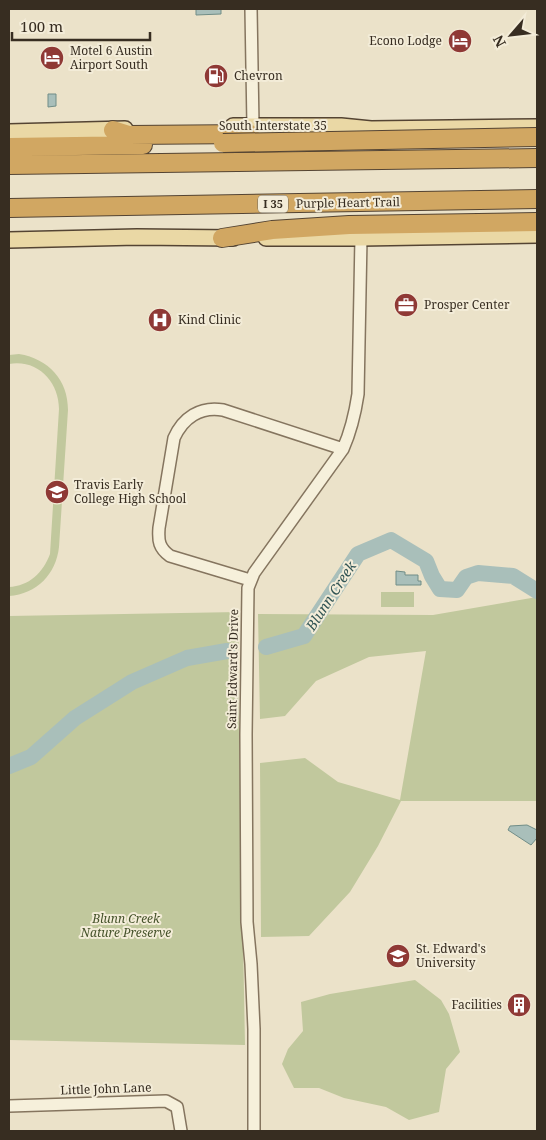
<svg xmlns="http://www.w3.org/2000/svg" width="546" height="1140" font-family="'Noto Serif',serif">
  <rect width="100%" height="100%" fill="#ebe2c9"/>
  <path fill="#c1c89d" d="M19 354C49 359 68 380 68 410L59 547C56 574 37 594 9 596V587C29 586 43 573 50 554L59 409C59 382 38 359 9 364V355Z
    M381 592H414V607H381Z
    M537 597V801H401L378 846 350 892 309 936 261 937 260 763 305 758 338 782 400 800 426 651 369 657 316 681 285 716 260 719 258 614 433 615Z
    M239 612 238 681 245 1045 9 1040V616Z
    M415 980 441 1000 449 1014 460 1052 446 1069 439 1112 409 1120 386 1107 344 1098 319 1088H294L282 1064 288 1049 303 1031 301 1002 330 994Z"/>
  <path fill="#a9bfba" stroke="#708d87" d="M196 9H221V14L196 15Z
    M48 94H56V106L48 107Z
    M396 571 405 572V575H418V581H421V585H396Z
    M527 825 537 830V838L531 845 508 830 510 826Z"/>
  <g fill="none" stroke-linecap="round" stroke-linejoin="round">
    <path stroke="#a9bfba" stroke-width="16" d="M266 647 304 636 358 554 391 540 426 561 432 576 440 589 457 590 466 577 478 573 513 576 537 591
      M9 766 31 757 75 718 132 682 187 658 227 651"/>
    <g stroke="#85755f" stroke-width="14">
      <path id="minor" d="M251 9 253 126
        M250 580 170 556C159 548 158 541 159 528L174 438C183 418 200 406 223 410L343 449
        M9 1106 166 1101 177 1107 181 1131
        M254 1131V1029L251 964 247 922 246 734 248 588 254 573 343 449C351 431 355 414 358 394L361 238"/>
    </g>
    <g stroke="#544433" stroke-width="18">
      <path id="major" d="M233 126H341L371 129 537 127
        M9 132 125 129
        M266 238H361L537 235
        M9 240 137 237 233 238"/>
    </g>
    <g stroke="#544433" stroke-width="20">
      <path id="highway" d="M113 130 129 135 250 134
        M9 147 143 145
        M9 165 537 158
        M9 208 537 199
        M222 238 272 230 349 225 537 222"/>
    </g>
    <use href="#minor" stroke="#f6f0db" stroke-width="11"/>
    <use href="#major" stroke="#ead8a5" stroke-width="15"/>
    <use href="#highway" stroke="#d1a762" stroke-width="18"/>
    <g stroke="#544433" stroke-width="20" stroke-linecap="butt">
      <path id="highway-bridge" d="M223 143 537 137"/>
    </g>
    <use href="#highway-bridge" stroke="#d1a762" stroke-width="18"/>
  </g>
  <defs>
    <g id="hotel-disc" transform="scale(1.25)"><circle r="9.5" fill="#8f3935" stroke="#f3ecd8"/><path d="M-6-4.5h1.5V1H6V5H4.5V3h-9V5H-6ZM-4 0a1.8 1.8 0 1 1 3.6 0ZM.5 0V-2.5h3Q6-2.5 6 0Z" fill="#fff"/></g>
    <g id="fuel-disc" transform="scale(1.25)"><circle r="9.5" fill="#8f3935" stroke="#f3ecd8"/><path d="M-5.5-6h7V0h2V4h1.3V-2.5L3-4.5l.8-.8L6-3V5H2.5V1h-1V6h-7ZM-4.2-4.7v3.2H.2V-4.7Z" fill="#fff"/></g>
    <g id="office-disc" transform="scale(1.25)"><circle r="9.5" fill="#8f3935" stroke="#f3ecd8"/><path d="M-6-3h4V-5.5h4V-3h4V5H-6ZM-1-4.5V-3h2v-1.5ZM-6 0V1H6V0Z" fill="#fff"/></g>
    <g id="hospital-disc" transform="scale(1.25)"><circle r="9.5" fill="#8f3935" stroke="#f3ecd8"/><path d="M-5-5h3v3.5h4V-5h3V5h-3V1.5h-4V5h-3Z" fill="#fff"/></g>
    <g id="school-disc" transform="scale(1.25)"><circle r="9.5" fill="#8f3935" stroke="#f3ecd8"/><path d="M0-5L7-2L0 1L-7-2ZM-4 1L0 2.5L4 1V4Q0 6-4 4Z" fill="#fff"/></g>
    <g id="university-disc" transform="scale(1.25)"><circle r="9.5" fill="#8f3935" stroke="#f3ecd8"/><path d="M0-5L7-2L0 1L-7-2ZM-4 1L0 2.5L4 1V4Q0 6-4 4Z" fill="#fff"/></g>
    <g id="building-disc" transform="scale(1.25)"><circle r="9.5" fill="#8f3935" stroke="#f3ecd8"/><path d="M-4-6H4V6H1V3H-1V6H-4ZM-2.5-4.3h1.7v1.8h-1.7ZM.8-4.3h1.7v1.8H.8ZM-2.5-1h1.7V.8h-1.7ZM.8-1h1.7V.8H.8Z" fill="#fff"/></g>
  </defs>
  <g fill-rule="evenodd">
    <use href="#hotel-disc" x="460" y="41"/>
    <use href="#hotel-disc" x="52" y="58"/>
    <use href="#fuel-disc" x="216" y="76"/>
    <use href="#office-disc" x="406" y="305"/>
    <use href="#hospital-disc" x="160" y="320"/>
    <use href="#school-disc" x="57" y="492"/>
    <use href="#university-disc" x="398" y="956"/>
    <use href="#building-disc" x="519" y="1005"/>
  </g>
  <g text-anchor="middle" stroke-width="4" stroke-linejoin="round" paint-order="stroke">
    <rect fill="#f3ecd8" stroke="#6f6658" stroke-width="1" x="258" y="195.5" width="30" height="17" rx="4"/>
    <g font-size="11" font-weight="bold" fill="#372d21">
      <text x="273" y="208">I 35</text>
    </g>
    <g font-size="12" fill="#372d21" stroke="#f3ecd8" text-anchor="start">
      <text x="442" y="45" text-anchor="end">Econo Lodge</text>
      <text x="70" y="55">Motel 6 Austin<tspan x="70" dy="14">Airport South</tspan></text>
      <text x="234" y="80">Chevron</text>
      <text x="424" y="309">Prosper Center</text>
      <text x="178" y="324">Kind Clinic</text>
      <text x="74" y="489">Travis Early<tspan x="74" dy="14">College High School</tspan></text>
      <text x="416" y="953">St. Edward's<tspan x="416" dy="14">University</tspan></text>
      <text x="502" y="1009" text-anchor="end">Facilities</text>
    </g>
    <g font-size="12" fill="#372d21" stroke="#f3ecd8">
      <text x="273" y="130">South Interstate 35</text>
      <text transform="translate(348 203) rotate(-1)" y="4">Purple Heart Trail</text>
      <text transform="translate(233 669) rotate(-89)" y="4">Saint Edward's Drive</text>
      <text transform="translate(106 1089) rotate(-2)" y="4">Little John Lane</text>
    </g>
    <g font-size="12" font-style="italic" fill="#45522a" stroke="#f3ecd8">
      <text x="126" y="923">Blunn Creek<tspan x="126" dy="14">Nature Preserve</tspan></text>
    </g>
    <g font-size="14" font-style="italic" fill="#325555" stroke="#f3ecd8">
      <text transform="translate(331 596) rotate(-57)" y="5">Blunn Creek</text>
    </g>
  </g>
  <rect width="546" height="1140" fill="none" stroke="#372d21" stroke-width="20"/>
  <g transform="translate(511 35) rotate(242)" stroke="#f3ecd8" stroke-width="4" paint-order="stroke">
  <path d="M0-4L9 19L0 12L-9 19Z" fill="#372d21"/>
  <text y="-8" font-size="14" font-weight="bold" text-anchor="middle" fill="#372d21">N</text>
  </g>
  <path d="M12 32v8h138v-8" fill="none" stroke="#372d21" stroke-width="2.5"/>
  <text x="20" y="32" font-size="15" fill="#372d21" stroke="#f3ecd8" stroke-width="4" paint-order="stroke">100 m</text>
</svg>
